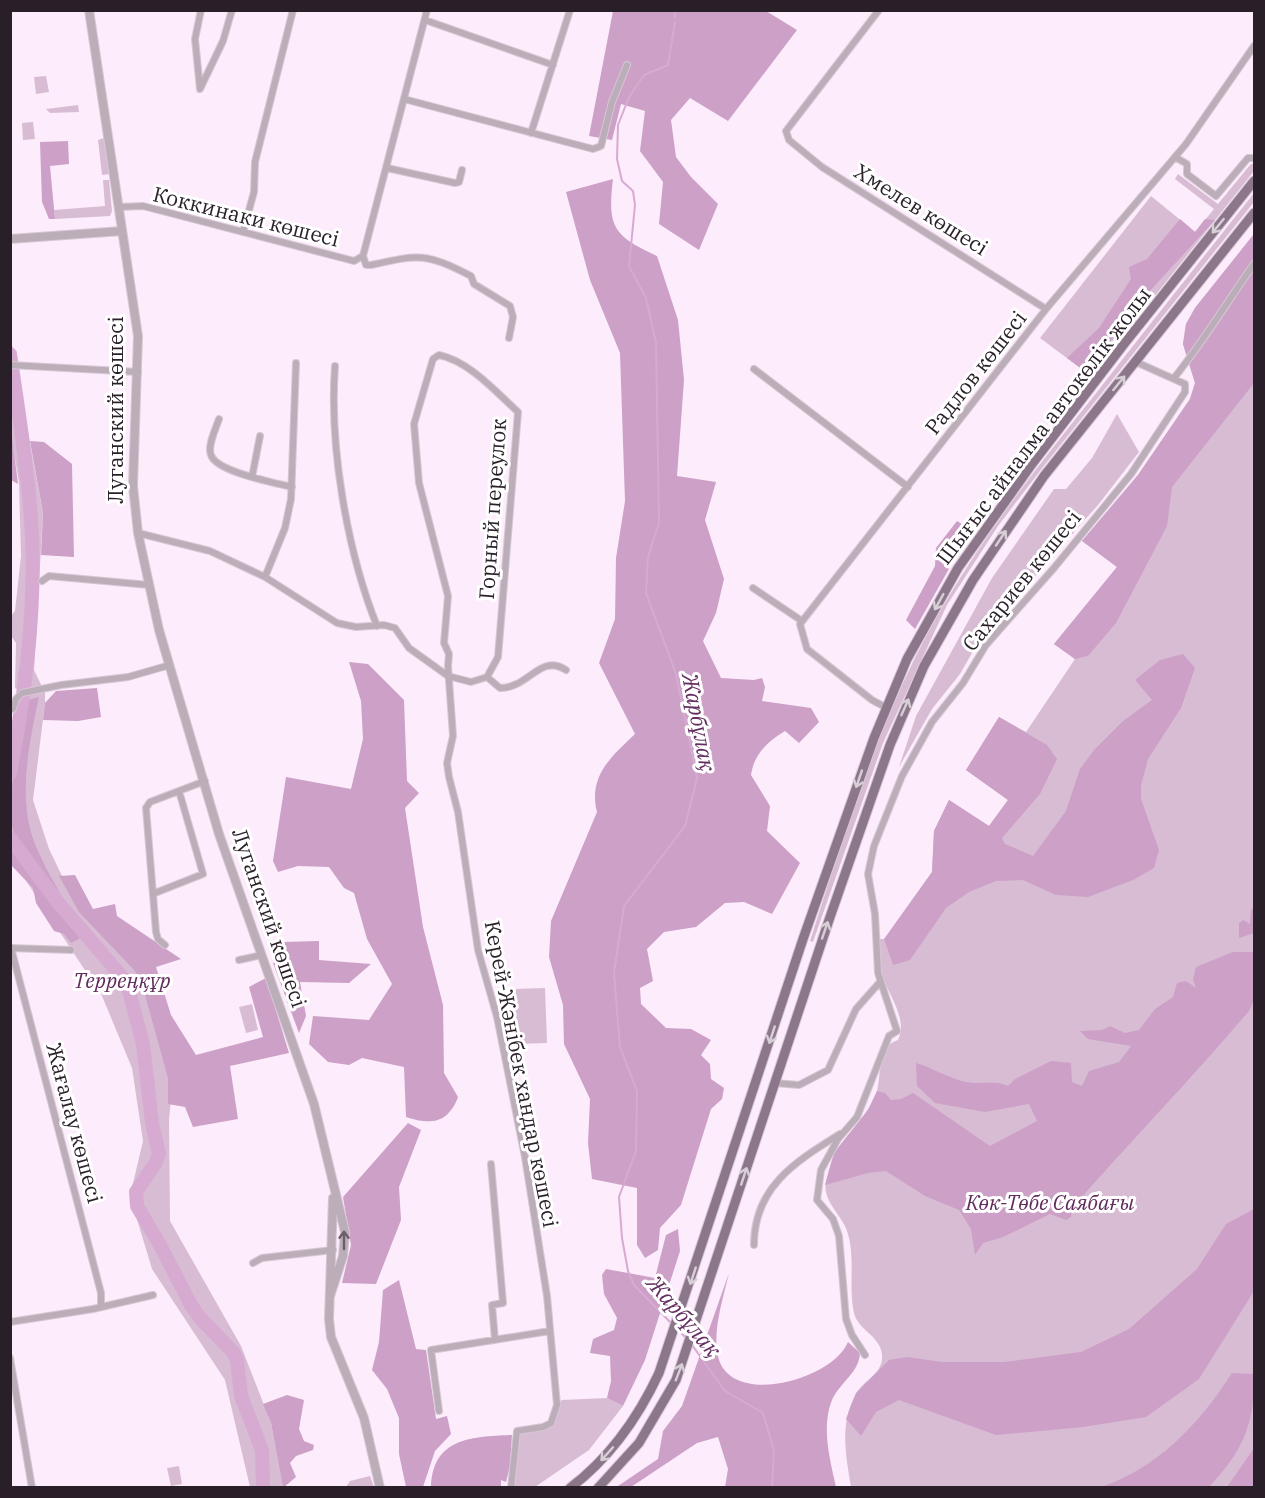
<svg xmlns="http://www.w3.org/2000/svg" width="1265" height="1498" font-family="'IBM Plex Serif',serif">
  <rect width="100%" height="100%" fill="#fdecfb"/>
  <path fill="#d8bcd4" d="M46 76 49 92 36 94 34 77Z
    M78 105 79 112 50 113 46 109Z
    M33 122 35 139 23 140 22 123Z
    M104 138 109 174 102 175 98 140Z
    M1254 163V171L1091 376 1040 338 1151 196 1195 232 1214 209 1175 179 1178 174 1218 204 1250 165Z
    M103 180H109L112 211 110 216 55 219 54 210 105 206Z
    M1254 193V202L1043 467 998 526 947 605 883 743 813 942 810 941C847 826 883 706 946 601 990 527 1043 459 1097 392 1149 325 1202 259 1254 193Z
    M1254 234V1487H851C846 1457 839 1423 856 1394 864 1379 884 1374 882 1354 880 1336 858 1330 854 1313 848 1287 856 1257 847 1231 842 1215 822 1201 826 1182 828 1173 831 1160 836 1152 848 1131 869 1115 877 1091 882 1073 876 1047 898 1040 908 1019 889 996 883 977 879 966 880 951 879 939H885L932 872 934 831 949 800 989 826 1008 800 966 770 999 717 1026 732 1075 659 1054 644 1117 567 1082 541 1138 475 1190 399 1195 383 1183 344 1186 324 1195 308Z
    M10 334 43 513 34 670 45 693V703L33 800 49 849 67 886 145 968 175 1057 169 1120 170 1221 241 1346 271 1423 283 1487H250L225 1380 152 1269 130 1196 143 1141 132 1068 102 996 11 858 10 741 16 713 17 689 15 688 16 643 11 636 10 617 15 611 21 556 19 483 11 435Z
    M1117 414 1139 452 1098 505 980 639 960 674 932 709 899 767 916 716 992 578 1054 489H1066L1092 458Z
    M545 988 547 1043 514 1044 513 989Z
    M252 1004 258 1030 246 1033 239 1007Z
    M607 1398 623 1406 589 1450 535 1487H513L517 1431 551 1423 557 1405 562 1400Z
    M179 1466 182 1484 171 1486 167 1468Z
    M370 1476 374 1487H346L350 1481Z"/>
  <path fill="#cca0c7" d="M643 10 766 11 797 30 728 121 690 98 671 120 676 157 691 177 718 204 699 250 659 224 663 182 640 151 645 111 621 104 612 140 589 136 613 11Z
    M68 141 69 164 50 166 55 219H49L42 202 40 142Z
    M613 179C607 228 614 236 657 256L678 320 684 380 677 476 716 482 705 520 724 579 716 613 703 641 721 678 754 680 762 678 765 687 762 701 811 708 819 722 799 743 785 731C767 742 754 754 751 775L770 806 767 831 800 863 772 914 744 902 725 903 696 927 664 932 647 949 653 981 640 988 641 1004 666 1028 691 1029 711 1040 701 1055 710 1064 711 1079 724 1088 722 1099 711 1109 681 1205 660 1228 658 1250 645 1258 637 1245V1188L592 1179 588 1143 590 1099 564 1044 563 1005 549 957 551 921 597 812C588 776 611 757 635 734L599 663 615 619 616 558 625 501 620 353 590 280 566 192Z
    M1180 219 1195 232 1205 219 1215 220 1136 306 1087 373 1067 358 1099 328 1131 279 1129 267 1147 259Z
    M1254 234V383L1172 487 1167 526 1116 623 1088 656 1075 659 1054 644 1117 567 1082 541 1138 475 1190 399 1195 383 1183 344 1186 324 1195 308Z
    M10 429H11L18 484 11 480Z
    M30 441 44 442 72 464 74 557 41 555 43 513Z
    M957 521 965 526 963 532 967 537 915 629 906 620 935 566 936 548Z
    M1183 654 1195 668 1181 708 1148 759 1141 785V799L1159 850 1154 868 1133 880 1088 897 1056 895 1023 880 996 881 969 892 946 908 910 960 893 965 884 939 932 872 934 831 949 800 989 826 1008 800 966 770 999 717 1047 745 1057 759 1040 794 1002 838 1005 844 1033 856 1066 811 1080 769 1094 750 1123 721 1152 700 1135 680 1160 660Z
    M349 662 368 664 404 700 407 781 419 793 405 808 423 927 443 1005 444 1073 458 1097C448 1124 430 1125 406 1117L404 1067 362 1058 349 1065 328 1062 309 1044 313 1016 369 1020 392 984 367 939 354 893 344 888 329 867 298 866 278 872 273 861 286 777 351 789 363 739 361 701Z
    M97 688 101 717 78 721 43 720 45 703 56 691Z
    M39 697C29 744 17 798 35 844 45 869 60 892 72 915L17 840C0 811 22 734 28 700Z
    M10 846 83 937 71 943 64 934 54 931 36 903 33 888 11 865Z
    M75 875 93 909 115 904 117 916 181 959 156 967 171 1015 196 1055 263 1037 249 987 266 978 289 1053 230 1066 238 1119 193 1127 185 1107 168 1104V1078L142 984 135 971 79 912 59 876Z
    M1254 908V933L1239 938V923L1243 920 1250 924 1251 910Z
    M319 941V960L371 964 349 983 300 982 306 1016 299 1033 273 963 285 957 283 942Z
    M1233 952H1254V1000L1249 1011C1192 1078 1130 1142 1072 1208L1071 1217 1066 1220 1050 1214 1003 1237 983 1243 975 1255 971 1229 959 1210 925 1196 886 1171 868 1173 825 1185 834 1153 868 1110 877 1091 885 1093 891 1100 901 1099 913 1093 990 1146 1037 1121 1029 1104 985 1112 935 1103 917 1086 916 1063C933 1068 948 1078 966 1082 981 1085 995 1080 1008 1086L1015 1079 1051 1061 1071 1063 1072 1082 1082 1086 1089 1071 1119 1062 1131 1046 1088 1039 1080 1031 1102 1030 1110 1026 1125 1033 1139 1030 1155 1009 1173 997 1177 983 1186 981 1196 988 1193 979 1196 967Z
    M408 1123 421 1130 399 1187 401 1220 376 1284 342 1283 351 1245 343 1197Z
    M1254 1209V1291L1199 1379 1146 1417 1083 1427 996 1435 899 1400 876 1412 861 1436 846 1419 856 1393 889 1360 907 1357 942 1362H1004L1081 1352 1129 1329 1197 1269 1226 1224Z
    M678 1229 680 1251 645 1360 623 1406 607 1398 611 1381 610 1356 590 1353 593 1339 614 1330 617 1318 604 1294 602 1275 606 1269 655 1278 666 1235Z
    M729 1273C723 1299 711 1334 719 1360 735 1407 833 1379 848 1342L860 1353C859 1373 840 1382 832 1400 821 1427 830 1460 836 1487H725L728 1469 718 1437 697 1443 631 1487 615 1488 658 1459 663 1431 682 1406Z
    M399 1280 416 1349 426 1350 436 1419 447 1416 451 1434 435 1451 423 1487H406L399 1454V1418L387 1389 372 1370 379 1342 383 1290Z
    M1232 1373 1254 1374C1255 1424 1243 1451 1209 1487H1101C1158 1468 1200 1423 1232 1373Z
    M287 1395 304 1400 299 1429 304 1441 314 1445 313 1450 296 1456 290 1463 296 1477 283 1488 271 1423 263 1404Z
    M512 1435 510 1466 506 1482 501 1480V1486L431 1487C433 1437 473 1437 512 1435Z
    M1254 1448V1487H1227Z"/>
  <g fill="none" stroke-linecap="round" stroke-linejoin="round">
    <path stroke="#d7aad2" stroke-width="2" d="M675 18V10
      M671 1323 634 1285 628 1271 622 1238 619 1197 636 1151 637 1091 620 1047 614 973 624 906 685 826 697 778 676 674 646 593 648 557 659 523 656 343 646 298 629 266 635 205 633 191 622 181 617 159 618 125 629 97 644 75 668 65 675 22
      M677 1329 686 1338
      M692 1345 725 1391 763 1413 774 1451 772 1488"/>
    <path stroke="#d7aad2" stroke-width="14" d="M10 354C18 408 27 463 31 518 37 601 26 691 10 773
      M10 838 56 900 123 978 129 991 143 1044 152 1123 159 1154 155 1164 136 1192 137 1206 160 1245 191 1305 200 1318 233 1352 237 1360 241 1396 262 1450 263 1488"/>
    <g stroke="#d7c7d5" stroke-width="8">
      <path id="minor" d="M201 10 195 39 200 89 223 41 232 10
        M879 10 786 131 789 140 822 167 1046 309
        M425 20 553 65
        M404 99 593 149 601 146 612 102 627 65
        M531 133 570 10
        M1175 157 1187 164V174L1216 196 1248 158H1254
        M387 168 455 183 459 182 462 170
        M119 207 143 206 354 261 363 256
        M243 232 254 192 255 162 293 10
        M363 256 427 10
        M363 256 366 265H371C420 254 426 253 471 276L474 284 510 306 513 317 509 338
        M10 365 138 372
        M335 366C329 446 347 551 377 626
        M754 369 908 487
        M1174 378C1203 342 1227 302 1254 264
        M219 419C216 428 207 446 211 455 216 472 276 483 292 487
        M252 477 260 436
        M138 533 210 551 265 577 337 623 356 627 384 625 395 628 409 648 448 676 471 682 487 677 500 688C529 688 540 653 566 670
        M265 577 285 528 291 499 296 363
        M42 581 49 576 149 585
        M753 588 802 621
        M487 677 498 657 518 412C496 392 469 361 439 355L433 359 414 424 419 483 448 596 444 643 449 654 448 666 453 736 447 763 449 777 458 812 478 950 497 1017 525 1157 547 1296 557 1405 551 1423 543 1427 517 1431 511 1488
        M885 707 872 700 807 649 800 624 1046 309 1186 144 1254 46
        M10 709H13L16 699 22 693 61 685 128 677 170 665
        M155 893 203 874 179 791
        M165 945 158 939 156 932 146 808 150 802 205 781
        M10 948 71 950
        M11 948 101 1293V1307
        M239 960 262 955
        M775 1083 799 1085 828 1070 856 1009 880 982
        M491 1164 503 1303 492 1305 495 1340
        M754 1245C754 1187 795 1162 840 1134
        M253 1263 262 1258 333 1250
        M10 1322 93 1309 153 1295
        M865 1355 852 1335 846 1319 839 1236 833 1219 817 1200 821 1170 838 1139 857 1117 889 1036 897 1031 878 973 875 914 868 874 874 846 902 776 932 722 963 683 986 645 1054 568 1131 474 1185 392V384L1136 362
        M10 1358 32 1488
        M439 1411 431 1350 550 1331"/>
    </g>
    <g stroke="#d7c7d5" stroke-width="10">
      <path id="tertiary" d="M89 10 138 336 133 486 138 533 159 630 219 834 314 1104 345 1232 343 1256 330 1296
        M10 239 122 231
        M333 1198 329 1319 331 1337 364 1418 380 1488"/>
    </g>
    <g stroke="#d7c7d5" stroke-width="11">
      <path id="primary" d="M570 1488C611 1457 638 1418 659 1373L803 939 874 738 907 659 958 568 1032 464 1124 344 1254 181
        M598 1488 639 1443 676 1380 829 920 890 745 924 666 973 580 1044 476 1254 213"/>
    </g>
    <use href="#minor" stroke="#bbaeb9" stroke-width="6"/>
    <use href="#tertiary" stroke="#bbaeb9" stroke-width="8"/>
    <use href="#primary" stroke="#8c7689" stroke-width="9"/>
  </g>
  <defs><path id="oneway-shaft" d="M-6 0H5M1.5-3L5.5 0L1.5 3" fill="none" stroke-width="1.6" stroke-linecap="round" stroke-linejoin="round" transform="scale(1.5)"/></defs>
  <g stroke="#d7cfd6">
    <use href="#oneway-shaft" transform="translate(1218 226) rotate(129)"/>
    <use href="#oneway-shaft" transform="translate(1119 383) rotate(-51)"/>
    <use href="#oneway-shaft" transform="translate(1001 538) rotate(-56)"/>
    <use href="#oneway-shaft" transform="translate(939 602) rotate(119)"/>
    <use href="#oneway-shaft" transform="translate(905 707) rotate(-66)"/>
    <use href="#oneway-shaft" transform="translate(859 779) rotate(109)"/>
    <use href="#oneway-shaft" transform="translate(825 930) rotate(-71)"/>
    <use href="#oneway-shaft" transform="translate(772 1035) rotate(108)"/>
    <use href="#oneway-shaft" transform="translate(744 1176) rotate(-72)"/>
    <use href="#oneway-shaft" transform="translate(693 1276) rotate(108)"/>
    <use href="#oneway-shaft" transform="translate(679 1372) rotate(-69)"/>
    <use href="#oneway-shaft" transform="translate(607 1454) rotate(132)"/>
  </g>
  <use stroke="#6b5f69" href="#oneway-shaft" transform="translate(344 1240) rotate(-90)"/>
  <g text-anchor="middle" stroke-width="6" stroke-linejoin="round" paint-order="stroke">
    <g font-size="21" fill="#291f28" stroke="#fff">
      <text transform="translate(921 210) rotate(32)" y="7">Хмелев көшесі</text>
      <text transform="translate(246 217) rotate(14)" y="7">Коккинаки көшесі</text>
      <text transform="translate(976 373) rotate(-52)" y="7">Радлов көшесі</text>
      <text transform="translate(116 410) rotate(-90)" y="7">Луганский көшесі</text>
      <text transform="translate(1044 426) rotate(-53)" y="7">Шығыс айналма автокөлік жолы</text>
      <text transform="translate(493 509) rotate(-86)" y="7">Горный переулок</text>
      <text transform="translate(1022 581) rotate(-51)" y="7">Сахариев көшесі</text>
      <text transform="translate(269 918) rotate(71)" y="7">Луганский көшесі</text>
      <text transform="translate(521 1074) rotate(79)" y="7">Керей-Жәнібек хандар көшесі</text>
      <text transform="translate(74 1123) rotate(75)" y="7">Жағалау көшесі</text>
    </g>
    <g font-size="21" font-style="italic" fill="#612b5c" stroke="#fff">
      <text x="122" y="988">Терреңқұр</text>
      <text x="1050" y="1210">Көк-Төбе Саябағы</text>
    </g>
    <g font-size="22" font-style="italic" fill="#642e60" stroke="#fff">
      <text transform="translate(699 722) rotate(79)" y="8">Жарбұлақ</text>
      <text transform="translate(684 1316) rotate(49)" y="8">Жарбұлақ</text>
    </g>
  </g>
  <rect width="1265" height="1498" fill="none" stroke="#291f28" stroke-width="24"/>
</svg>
